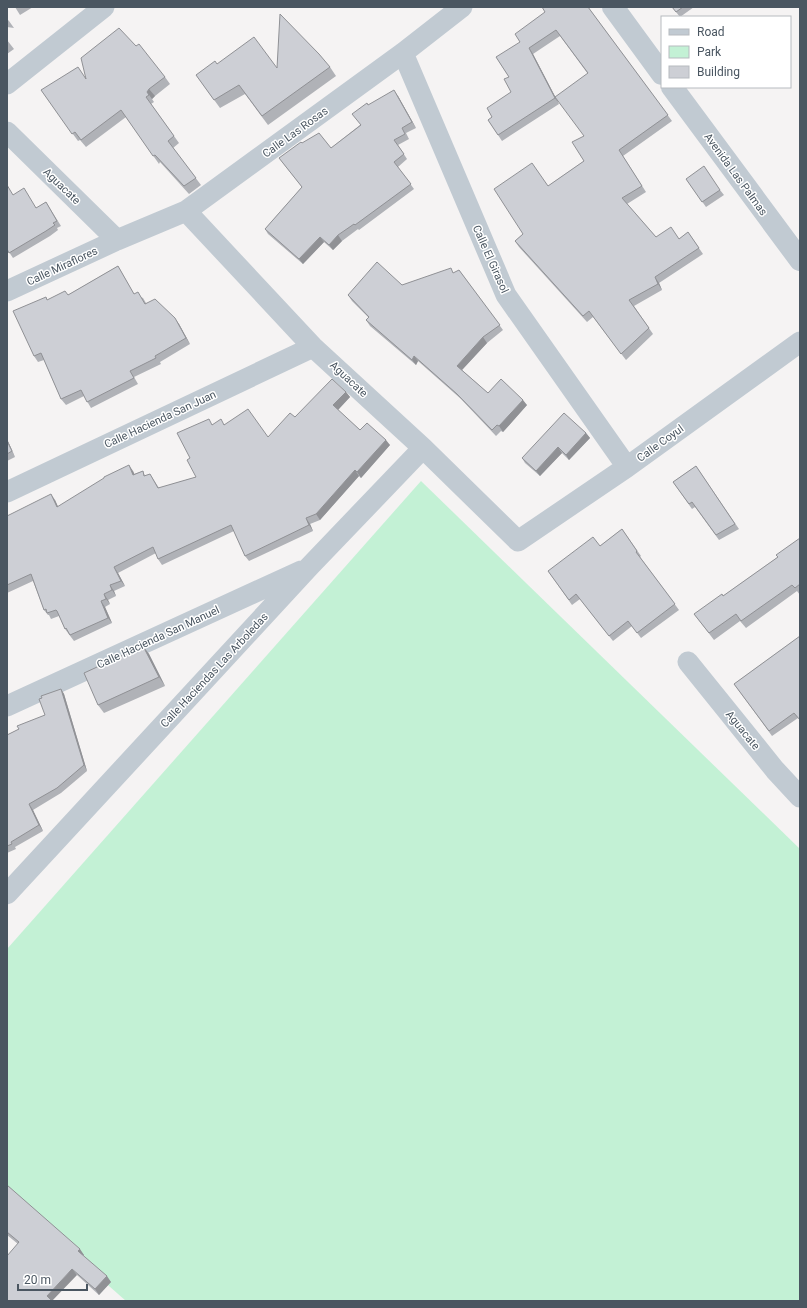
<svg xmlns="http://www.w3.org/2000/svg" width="807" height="1308" font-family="Roboto,sans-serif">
  <rect width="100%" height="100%" fill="#f5f3f3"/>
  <path fill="#c3f1d5" d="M421 481 800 849V1301H126L7 1196V949Z"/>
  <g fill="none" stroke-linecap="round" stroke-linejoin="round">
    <path stroke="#c1cad2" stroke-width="21" d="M403 53 506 295 627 467
      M7 84 104 7
      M7 132 117 240
      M186 211 313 347 423 448 518 541 627 467 800 342
      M7 291 117 240 186 211 403 53 462 7
      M7 492 313 347
      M688 662 775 770 800 797
      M7 706 301 571
      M7 894 309 567 423 448"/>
    <path stroke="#c1cad2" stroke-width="22" d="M613 7 662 74
      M672 87 800 260"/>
  </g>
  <path fill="#b0b2b7" d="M15 7H33L20 15Z
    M588 7 672 121 623 156 646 192 627 204 656 237 679 239 688 232 703 254 659 283 662 290 634 306 653 334 626 360 593 317 587 322 519 247 515 241 523 234 548 186 584 161V136L588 74 560 36 533 54 559 104 502 141 488 120 492 117 511 92 509 77 496 57Z
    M672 7H694L680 17Z
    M7 19 9 21 14 28 7 27Z
    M7 40 14 49 7 54Z
    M136 46 165 77 170 84 155 96 152 99 154 102 151 104 179 143 173 148 201 185 189 194 160 162 159 164 126 117 86 147 80 140 78 141 41 90 85 78Z
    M217 64 277 68 330 67 336 76 268 125 245 94 220 108 196 75Z
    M398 96 416 128 406 133 409 139 398 145 407 159 398 167 414 189 359 230 358 229 342 241 333 250 324 242 303 264 268 234 265 229 302 187 279 158 302 143 331 148 360 125 368 105Z
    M686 179 720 190 724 195 706 207Z
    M13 195 37 208 46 202 61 226 57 228 58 230 50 236 13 258 7 249Z
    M118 266 134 294 143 298 146 303 179 324 190 344 160 362 161 364 134 377 138 384 91 408 84 396 66 405 61 399 44 360 38 362 34 356 48 300 68 295Z
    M459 270 503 330 487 343 462 370 488 393 527 405 503 432 501 431 496 436 461 399 418 361 416 365 370 326 366 320 369 318 352 301 348 295 402 285 454 273Z
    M346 392 350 397 338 410 360 430 390 445 361 478 359 476 320 520 310 524 313 531 249 561 245 556 234 531 162 565 158 559 156 553 118 573 125 586 114 591 116 596 108 600 110 604 105 607 112 623 74 641 65 629 59 616 51 619 49 615H48L44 610 33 581 7 593V516L55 500 58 507 133 471 134 474 143 471 145 476 150 474 159 488 196 477 190 458 213 424H224L268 437 295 417Z
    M586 433 590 438 569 460 562 453 540 476 525 463 522 458Z
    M7 439 15 457 7 461Z
    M696 466 739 529 719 540 695 507 692 509 673 482Z
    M622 529 641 556 640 557 679 610 641 638 632 626 613 641 580 599 572 605 548 571 600 546Z
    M800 538V595L797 591 746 628 740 621 714 640 694 614 723 596 778 557Z
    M800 636 798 718 772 736 734 684Z
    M143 646 149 654 165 686 104 713 98 705Z
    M61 689 64 694 87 771 61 793 33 810 43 831 15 847 16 849 7 853V735L19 729 45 715Z
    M7 1185 84 1255 83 1256 111 1282 99 1295 77 1275 18 1244 7 1235Z"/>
  <path fill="#909195" d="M529 48 533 54 559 104 555 98Z
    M149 89 155 96 152 99 147 92Z
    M394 90 398 96 416 128 412 122Z
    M338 235 342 241 333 250 329 245Z
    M320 237 324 242 303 264 299 259Z
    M655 277 659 283 662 290 658 284Z
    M175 318 179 324 190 344 186 338Z
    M483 337 487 343 461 371 457 366Z
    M414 356 418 361 416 365 412 360Z
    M346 392 350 397 337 411 333 405Z
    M523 400 527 405 503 432 499 426Z
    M586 433 590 438 569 460 566 455Z
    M7 439 15 457 7 441Z
    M386 440 390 445 361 478 357 472Z
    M558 447 562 453 540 476 536 471Z
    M129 465 133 471 137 480 133 475Z
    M355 470 359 476 320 520 316 514Z
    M51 494 55 500 61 513 57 507Z
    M306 518 310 524 313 531 309 525Z
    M114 567 118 573 125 586 121 581Z
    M110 585 114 591 116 596 112 590Z
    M104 594 108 600 110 604 106 599Z
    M101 601 105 607 112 623 108 618Z
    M143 646 149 654 165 686 159 677Z
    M61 689 64 694 87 771 84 765Z
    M29 804 33 810 43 831 39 825Z
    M80 1249 84 1255 82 1257 78 1251Z
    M72 1269 77 1275 52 1301H50L47 1296Z
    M107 1276 111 1282 99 1295 95 1289Z"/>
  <path fill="#cdcfd5" stroke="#909195" d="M542 7H588L668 115 619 150 642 186 622 198 656 237 671 227 679 239 688 232 699 248 655 277 658 284 629 300 649 328 621 354 589 311 583 316 515 241 523 234 494 189 532 163 548 186 584 161 572 142 584 136 555 97 588 73 556 30 529 48 555 98 498 135 488 120 492 117 487 108 511 92 504 79 509 77 496 57 520 42 515 34 545 12Z
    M672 7H683L676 12Z
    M280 14 319 54 330 67 262 116 239 85 214 100 196 75 215 61 217 64 254 37 277 68Z
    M119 28 136 46 139 44 165 77 149 89 147 92 149 95 146 97 174 136 168 141 196 178 184 186 155 155 153 156 121 110 81 140 75 132 72 134 41 90 78 67 86 79 81 58Z
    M394 90 412 122 402 128 405 134 394 140 404 154 394 162 411 184 355 225 354 224 338 235 329 245 320 237 299 259 265 229 302 187 279 158 301 142 302 143 319 133 331 148 361 125 352 114 367 103 368 105Z
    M704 166 720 190 702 202 686 179Z
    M7 185 13 195 24 188 36 208 46 202 57 221 53 223 55 225 46 231 9 253 7 249Z
    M377 262 402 285 451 268 453 273 459 270 500 325 483 337 457 366 488 393 501 379 523 400 499 426 497 425 492 430 457 394 414 356 412 360 366 320 369 317 348 295Z
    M118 266 134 294 138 292 145 304 155 299 175 318 186 338 155 356 156 358 130 371 134 378 87 402 81 390 61 399 41 353 34 356 13 311 46 297 47 300 65 291 68 295Z
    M332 379 346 392 333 405 360 430 367 423 386 440 357 472 355 470 316 514 306 518 309 525 245 556 231 525 158 559 153 547 114 567 121 581 110 585 112 590 104 594 106 599 101 601 108 618 70 635 66 628 65 629 57 611 56 610 47 613 46 609 44 610 31 574 7 585V516L51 494 57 507 104 478V477L129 465 133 475 143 471 144 476 150 474 158 488 196 477 187 460 190 458 177 433 209 419 212 425 221 419 224 425 248 409 268 437 290 413 295 417Z
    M564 413 586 433 566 455 558 447 536 471 522 458Z
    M7 441 12 451 7 454Z
    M696 466 735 524 716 535 692 502 689 504 673 482Z
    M622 529 637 551 636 552 675 604 637 633 628 621 609 636 576 594 569 600 548 571 593 537 600 546Z
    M800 538V584L795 588 792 585 741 621 736 614 709 633 694 614 722 594 723 596 778 557 776 555Z
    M800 636V720L794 713 769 731 734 684Z
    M143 646 159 677 98 705 84 673Z
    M61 689 84 765 57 788 29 804 39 825 11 842 12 844 7 846V735L19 729 17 726 45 715 39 699 42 698 41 696Z
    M7 1185 80 1249 78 1251 107 1276 95 1289 72 1269 47 1296 52 1301H7V1256L19 1242 7 1232Z"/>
  <g text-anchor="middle" stroke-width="3" stroke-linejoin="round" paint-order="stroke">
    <g font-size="11" fill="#4a5661" stroke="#fff">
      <text transform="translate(295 132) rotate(-36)" y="4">Calle Las Rosas</text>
      <text transform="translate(736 174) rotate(54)" y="4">Avenida Las Palmas</text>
      <text transform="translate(62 186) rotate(44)" y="4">Aguacate</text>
      <text transform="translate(491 259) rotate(66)" y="4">Calle El Girasol</text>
      <text transform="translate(62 266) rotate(-25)" y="4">Calle Miraflores</text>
      <text transform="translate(349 379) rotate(43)" y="4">Aguacate</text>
      <text transform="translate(160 419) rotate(-25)" y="4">Calle Hacienda San Juan</text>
      <text transform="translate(660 443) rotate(-36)" y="4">Calle Coyul</text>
      <text transform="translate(158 637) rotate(-25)" y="4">Calle Hacienda San Manuel</text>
      <text transform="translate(214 670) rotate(-47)" y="4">Calle Haciendas Las Arboledas</text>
      <text transform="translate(743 730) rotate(51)" y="4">Aguacate</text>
    </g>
  </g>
  <rect width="807" height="1308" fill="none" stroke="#4a5661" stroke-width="16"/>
  <rect x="661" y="16" width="130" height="72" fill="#ffffff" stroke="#b7bbc0"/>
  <rect x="669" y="29" width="20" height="6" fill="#c1cad2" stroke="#b7bbc0"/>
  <text x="697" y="36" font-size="12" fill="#4a5661">Road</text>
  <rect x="669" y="46" width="20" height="12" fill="#c3f1d5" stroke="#b7bbc0"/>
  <text x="697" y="56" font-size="12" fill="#4a5661">Park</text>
  <rect x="669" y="66" width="20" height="12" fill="#cdcfd5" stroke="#b7bbc0"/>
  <text x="697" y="76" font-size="12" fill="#4a5661">Building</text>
  <path d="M18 1284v6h69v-6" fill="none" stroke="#4a5661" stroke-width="2"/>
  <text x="24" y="1284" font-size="12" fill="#4a5661" stroke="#ffffff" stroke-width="3" paint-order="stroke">20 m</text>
</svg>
